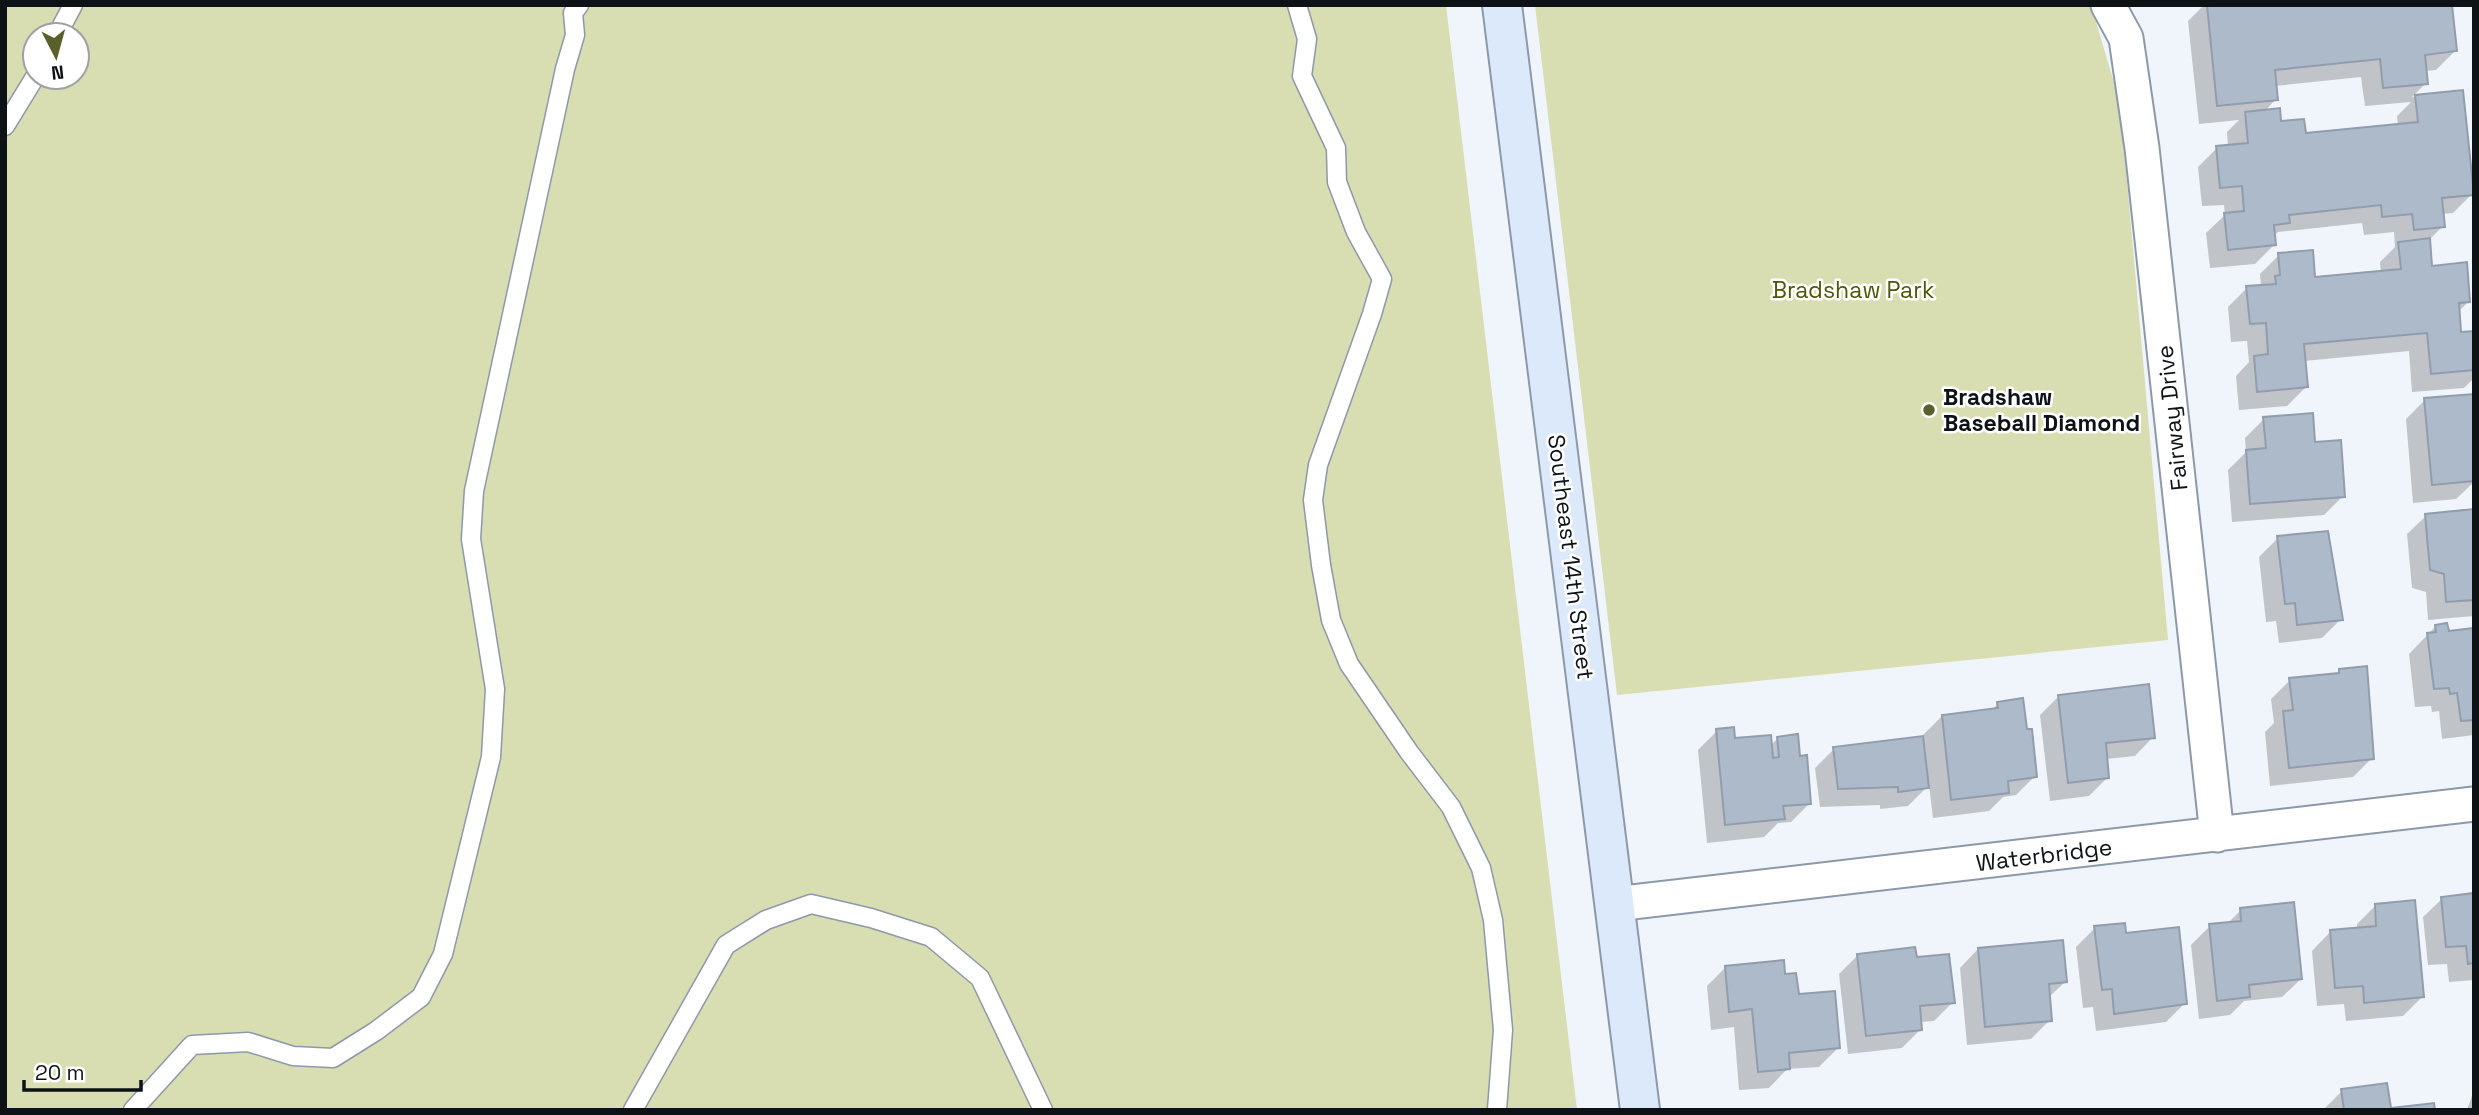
<svg xmlns="http://www.w3.org/2000/svg" width="2479" height="1115" font-family="'Space Grotesk',sans-serif">
  <rect width="100%" height="100%" fill="#f0f5fc"/>
  <path fill="#d8ddb2" fill-rule="evenodd" d="M5 5H1446L1577 1110H5ZM35 35H77V77H35Z
    M1535 5H2091L2120 103 2168 640 1617 695Z"/>
  <path fill="#0003" fill-rule="evenodd" d="M2204 5H2450L2455 51 2436 70 2425 71 2426 83 2412 97 2461 92 2472 194 2453 213 2442 214 2443 226 2428 241 2431 268 2469 301 2458 312 2460 334 2474 333V378L2464 388 2412 392 2409 351 2304 361 2306 387 2287 406 2239 410 2236 376 2249 362 2247 341 2231 342 2228 307 2247 288 2261 287 2260 274 2279 255 2314 279 2381 273 2380 262 2395 247 2394 232 2364 235 2362 223 2278 232 2273 237 2274 245 2255 264 2210 268 2206 233 2225 215 2224 205 2202 206 2198 167 2217 148 2228 147 2227 132 2239 120 2199 124 2188 21ZM2361 77 2365 106 2411 102 2397 116 2398 126 2304 135 2280 123 2264 112 2276 99 2275 86Z
    M2425 400 2474 467V482L2456 499 2413 503 2406 419Z
    M2264 419 2313 444 2343 496 2324 515 2232 522 2228 470 2246 452 2245 438Z
    M2474 511V616L2428 620 2426 592 2412 588 2407 534 2426 516Z
    M2278 538 2341 619 2322 638 2279 643 2276 621 2266 622 2259 557Z
    M2436 626 2447 633 2474 630V735L2442 739 2439 711 2432 712 2431 706 2415 707 2409 654Z
    M2340 671 2372 758 2353 777 2270 786 2265 732 2274 723 2271 699 2290 680 2335 675Z
    M2059 696 2153 737 2135 756 2106 759 2108 777 2089 796 2050 801 2040 715Z
    M1998 703 2025 731 2035 776 2016 795 2003 797 1989 811 1933 818 1929 785 1908 806 1880 809V805L1820 807 1815 768 1834 749 1924 738 1923 735 1942 716 1991 711Z
    M1717 731 1733 740 1770 746 1778 738 1810 803 1791 822 1778 823 1764 837 1707 843 1698 750Z
    M2474 894V980L2449 982 2447 964 2428 965 2423 917 2442 899Z
    M2375 906 2422 997 2403 1016 2346 1021 2344 1004 2317 1006 2312 951 2330 932 2357 930V924Z
    M2241 910 2301 979 2282 997 2244 1001 2230 1015 2199 1019 2191 945 2210 926 2227 924Z
    M2095 928 2124 935 2185 1003 2166 1022 2096 1031 2093 1007 2083 1008 2076 947Z
    M1978 949 2065 982 2048 998 2050 1020 2031 1039 1967 1045 1960 968Z
    M1858 955 1916 959 1953 1002 1934 1021 1920 1022 1921 1029 1902 1048 1848 1054 1839 974Z
    M1726 967 1784 976 1838 1048 1819 1067 1787 1069 1769 1088 1739 1090 1734 1027 1711 1030 1707 986Z
    M2474 1090V1110H2467Z
    M2342 1091 2389 1110H2323Z"/>
  <path fill="#adbac9" stroke="#919dac" stroke-width="2" d="M2207 5H2452L2457 51 2425 55 2428 84 2383 88 2380 59 2275 70 2278 100 2217 106Z
    M2463 90 2474 195 2442 198 2445 227 2414 230 2412 214 2382 217 2381 205 2289 215 2290 223 2274 225 2276 245 2228 250 2224 213 2244 211 2242 186 2220 188 2216 146 2248 143 2245 112 2280 108 2281 121 2304 119 2306 133 2418 122 2415 95Z
    M2430 238 2432 266 2467 262 2470 302 2459 303 2461 332 2474 331V370L2431 374 2427 333 2304 344 2308 387 2257 392 2254 356 2268 354 2266 323 2250 324 2246 286 2276 284 2275 276 2280 275 2278 253 2313 250 2315 277 2401 269 2398 242Z
    M2474 394V481L2432 485 2424 398Z
    M2313 413 2315 442 2341 440 2345 497 2250 504 2246 450 2266 448 2263 417Z
    M2474 509V600L2446 602 2444 574 2430 570 2425 514Z
    M2328 531 2343 620 2297 625 2295 603 2285 604 2277 536Z
    M2447 623 2449 631 2474 628V720L2461 721 2457 693 2450 694 2449 688 2434 689 2427 633 2436 632 2435 625Z
    M2367 666 2374 759 2289 768 2283 711 2293 710 2289 678 2339 673V669Z
    M2149 684 2155 738 2106 743 2109 778 2068 783 2058 695Z
    M2023 698 2027 729H2032L2037 777 2008 781 2009 793 1951 800 1942 715 1998 708 1997 702Z
    M1734 727 1735 738 1771 735 1773 758 1779 757 1777 737 1798 734 1800 756 1807 755 1811 804 1783 806 1785 819 1725 825 1716 729Z
    M1923 736 1929 788 1898 792V787L1838 789 1833 747Z
    M2474 893V963L2468 964 2466 946 2446 947 2441 897Z
    M2415 900 2424 997 2364 1003 2363 986 2335 988 2330 930 2376 926 2375 904Z
    M2294 902 2302 979 2249 985 2250 997 2217 1001 2209 924 2241 921 2240 908Z
    M2125 923 2126 933 2179 927 2187 1004 2114 1014 2112 989 2102 990 2094 926Z
    M2063 940 2067 982 2049 984 2052 1021 1985 1027 1978 948Z
    M1915 947 1917 957 1949 954 1955 1003 1920 1006 1922 1030 1866 1036 1857 954Z
    M1784 960 1785 974 1796 973 1799 994 1835 991 1840 1048 1789 1053 1790 1069 1758 1072 1752 1009 1729 1012 1725 966Z
    M2387 1083 2391 1108 2434 1103 2435 1110H2344L2341 1089Z"/>
  <g fill="none" stroke-linecap="round" stroke-linejoin="round">
    <g stroke="#8d99a8" stroke-width="21">
      <path id="lane" d="M1297 5 1307 39 1302 76 1336 148 1337 182 1356 232 1382 279 1372 314 1318 465 1313 500 1321 565 1331 620 1349 664 1409 752 1451 807 1481 868 1493 920 1503 1030 1497 1110
        M57 35 73 5
        M5 126 35 77
        M133 1110 192 1045 248 1042 293 1056 333 1058 376 1031 421 997 443 954 491 757 495 689 471 539 474 491 565 69 575 35 573 13 579 5
        M633 1110 726 945 766 920 811 904 871 918 931 937 980 978 1043 1110"/>
    </g>
    <g stroke="#8d99a8" stroke-width="37">
      <path id="street" d="M2108 5 2126 38 2142 148 2217 835
        M1615 904 2474 804"/>
    </g>
    <g stroke="#8d99a8" stroke-width="42">
      <path id="secondary" d="M1502 5 1640 1110"/>
    </g>
    <use href="#lane" stroke="#fff" stroke-width="18"/>
    <use href="#street" stroke="#fff" stroke-width="33"/>
    <use href="#secondary" stroke="#dce9fa" stroke-width="38"/>
  </g>
  <circle fill="#5b5f2c" stroke="#fff" stroke-width="2.5" cx="1929" cy="410" r="7"/>
  <g text-anchor="middle" stroke-width="5" stroke-linejoin="round" paint-order="stroke">
    <g font-size="23" fill="#525606" stroke="#fff">
      <text x="1853" y="298">Bradshaw Park</text>
    </g>
    <g font-size="23" font-weight="bold" fill="#0d1217" stroke="#fff" text-anchor="start">
      <text x="1943" y="405">Bradshaw<tspan x="1943" dy="26">Baseball Diamond</tspan></text>
    </g>
    <g font-size="23" fill="#0d1217" stroke="#fff">
      <text transform="translate(2172 418) rotate(-96)" y="8">Fairway Drive</text>
      <text transform="translate(1571 557) rotate(83)" y="8">Southeast 14th Street</text>
      <text transform="translate(2044 855) rotate(-7)" y="8">Waterbridge</text>
    </g>
  </g>
  <rect width="2479" height="1115" fill="none" stroke="#0d1217" stroke-width="14"/>
  <g transform="translate(56 56) rotate(174)"><circle r="33" fill="#ffffff" stroke="#9ea0a2" stroke-width="2"/>
  <path d="M0-5L12 26L0 18L-12 26Z" fill="#5b5f2c"/>
  <text y="-10" font-size="19" font-weight="bold" text-anchor="middle" fill="#0d1217">N</text>
  </g>
  <path d="M24 1080v10h117v-10" fill="none" stroke="#0d1217" stroke-width="3.5"/>
  <text x="35" y="1080" font-size="21" fill="#0d1217" stroke="#ffffff" stroke-width="5" paint-order="stroke">20 m</text>
</svg>
